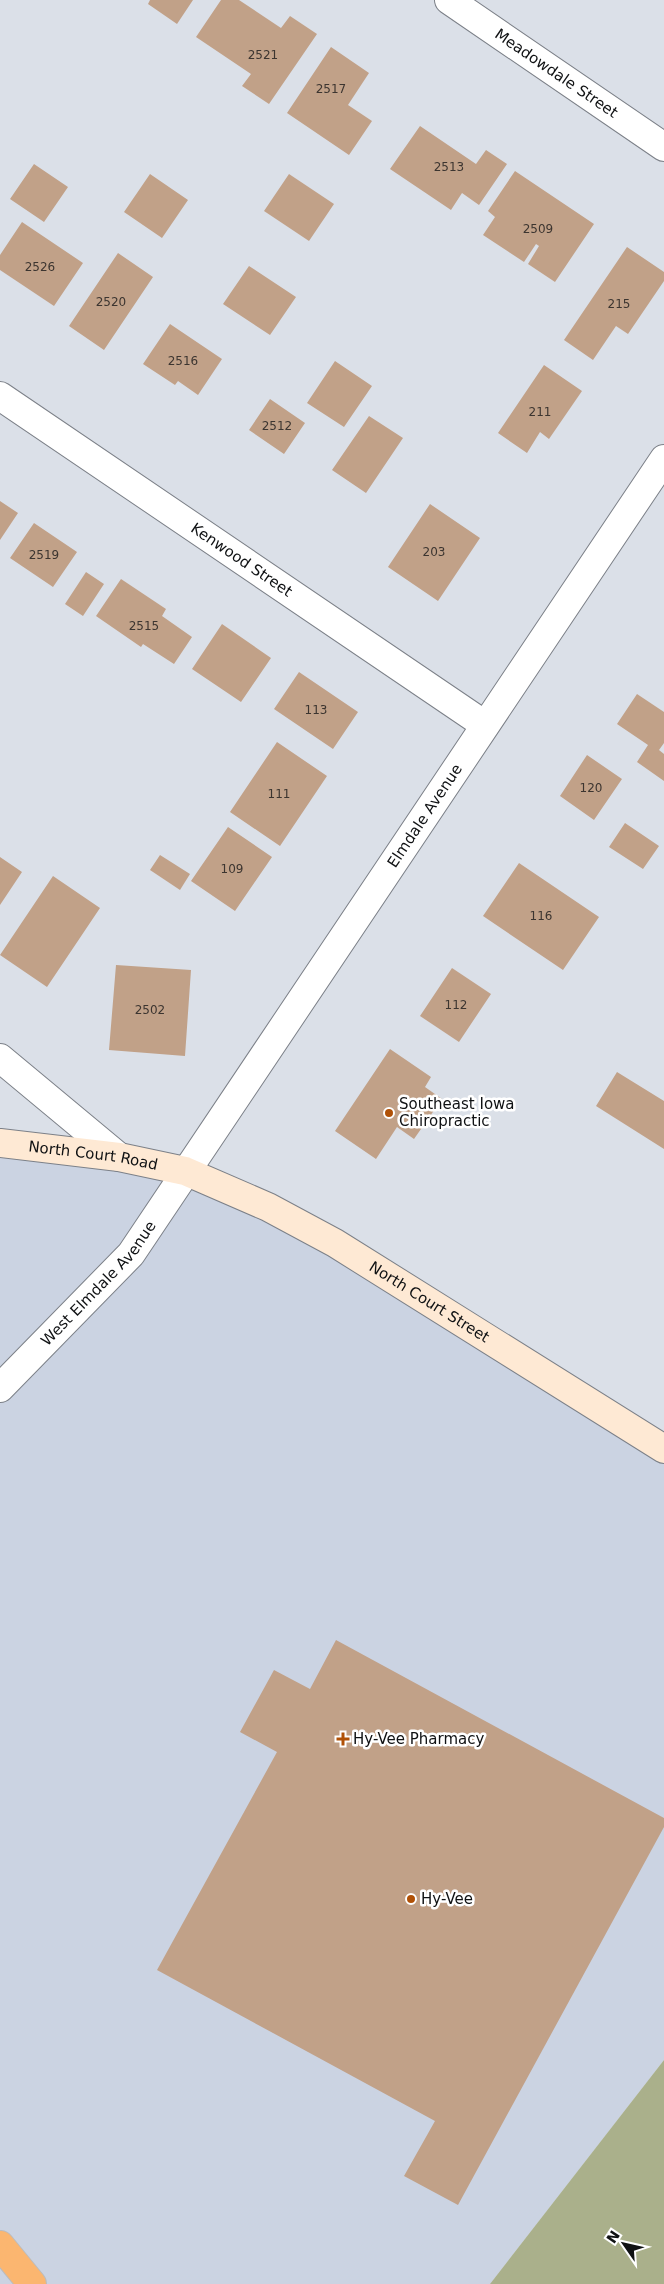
<svg xmlns="http://www.w3.org/2000/svg" width="664" height="2284" font-family="'DejaVu Sans',sans-serif">
  <rect width="100%" height="100%" fill="#dbe0e8"/>
  <path fill="#cbd3e2" d="M0 1143 217 1186 664 1451V2060L490 2284H0Z"/>
  <path fill="#aab08b" d="M664 2060V2284H490Z"/>
  <path fill="#c1a188" d="M150 0H193L177 24 148 4Z
    M221 0H239L281 28 290 16 317 34 269 104 242 86 251 74 196 37Z
    M331 47 369 73 348 105 372 121 349 155 287 113Z
    M420 126 476 164 486 150 507 164 479 205 462 193 451 210 390 169Z
    M34 164 68 187 44 222 10 199Z
    M515 171 594 224 555 282 528 264 539 246 536 244 524 262 483 235 495 217 488 211Z
    M150 174 188 200 162 238 124 212Z
    M289 174 334 204 309 241 264 211Z
    M22 222 83 263 54 306 0 270V255Z
    M627 247 664 272V281L628 334 616 326 593 360 564 340Z
    M118 253 153 277 104 350 69 326Z
    M249 266 296 297 270 335 223 304Z
    M170 324 222 359 198 395 178 381 175 385 143 364Z
    M335 361 372 386 344 427 307 403Z
    M544 365 582 391 549 439 540 432 527 453 498 433Z
    M270 399 305 423 284 454 249 430Z
    M369 416 403 438 366 493 332 470Z
    M0 501 18 513 0 540Z
    M430 504 480 538 438 601 388 567Z
    M34 523 77 552 53 587 10 558Z
    M86 572 104 584 83 616 65 604Z
    M121 579 166 609 162 616 192 637 174 664 143 644 141 647 96 616Z
    M222 624 271 658 241 702 192 669Z
    M299 672 358 712 333 749 274 709Z
    M637 694 664 712V743L659 750 664 754V781L637 762 648 745 617 724Z
    M277 742 327 776 280 846 230 812Z
    M587 755 622 779 594 820 560 796Z
    M625 823 659 846 643 869 609 847Z
    M228 827 272 857 235 911 191 881Z
    M160 855 190 874 180 890 150 870Z
    M0 857 22 872 0 905Z
    M519 863 599 917 563 970 483 916Z
    M53 876 100 908 47 987 0 955Z
    M116 965 191 970 185 1056 109 1050Z
    M452 968 491 994 459 1042 420 1016Z
    M390 1049 431 1077 425 1087 442 1099 414 1139 397 1127 376 1159 335 1131Z
    M617 1072 664 1101V1149L596 1106Z
    M336 1640 664 1818V1827L458 2205 404 2176 435 2121 157 1970 277 1752 240 1732 274 1670 310 1689Z"/>
  <g fill="none" stroke-linecap="round" stroke-linejoin="round">
    <g stroke="#7c8088" stroke-width="30">
      <g id="street">
        <path id="s1" d="M449 0 664 147"/>
        <path id="s2" d="M0 396 485 725"/>
        <path d="M0 1058 119 1157"/>
        <path id="s3" d="M0 1388 131 1254 664 459"/>
      </g>
    </g>
    <g stroke="#7c8088" stroke-width="30">
      <g id="secondary">
        <path id="s4" d="M0 1143 119 1157 185 1171 268 1207 335 1243 664 1449"/>
      </g>
    </g>
    <g stroke="#bcbcbd" stroke-width="30">
      <path id="highway" d="M0 2245 32 2284"/>
    </g>
    <use href="#street" stroke="#fff" stroke-width="28"/>
    <use href="#secondary" stroke="#fee9d4" stroke-width="28"/>
    <use href="#highway" stroke="#fbb670" stroke-width="28"/>
  </g>
  <g fill="#b05107" stroke="#fff" stroke-width="2">
    <circle cx="389" cy="1113" r="5"/>
    <path d="M340.5 1731.5h5v5h5v5h-5v5h-5v-5h-5v-5h5z"/>
    <circle cx="411" cy="1899" r="5"/>
  </g>
  <g text-anchor="middle" stroke-width="5" stroke-linejoin="round" paint-order="stroke">
    <g font-size="12" fill="#3c3530">
      <text x="263" y="59">2521</text>
      <text x="331" y="93">2517</text>
      <text x="449" y="171">2513</text>
      <text x="538" y="233">2509</text>
      <text x="40" y="271">2526</text>
      <text x="111" y="306">2520</text>
      <text x="619" y="308">215</text>
      <text x="183" y="365">2516</text>
      <text x="540" y="416">211</text>
      <text x="277" y="430">2512</text>
      <text x="434" y="556">203</text>
      <text x="44" y="559">2519</text>
      <text x="144" y="630">2515</text>
      <text x="316" y="714">113</text>
      <text x="591" y="792">120</text>
      <text x="279" y="798">111</text>
      <text x="232" y="873">109</text>
      <text x="541" y="920">116</text>
      <text x="456" y="1009">112</text>
      <text x="150" y="1014">2502</text>
    </g>
    <g font-size="15" fill="#0f1113" stroke="#fff">
      <text dy="5" stroke="none"><textPath href="#s1" startOffset="130">Meadowdale Street</textPath></text>
      <text dy="5" stroke="none"><textPath href="#s2" startOffset="292">Kenwood Street</textPath></text>
      <text dy="5" stroke="none"><textPath href="#s3" startOffset="715">Elmdale Avenue</textPath></text>
      <text dy="5" stroke="none"><textPath href="#s4" startOffset="94">North Court Road</textPath></text>
      <text dy="5" stroke="none"><textPath href="#s3" startOffset="144">West Elmdale Avenue</textPath></text>
      <text dy="5" stroke="none"><textPath href="#s4" startOffset="465">North Court Street</textPath></text>
    </g>
    <g font-size="15" fill="#0f1113" stroke="#fff" text-anchor="start">
      <text x="399" y="1109">Southeast Iowa<tspan x="399" dy="17">Chiropractic</tspan></text>
      <text x="353" y="1744">Hy-Vee Pharmacy</text>
      <text x="421" y="1904">Hy-Vee</text>
    </g>
  </g>
  <g transform="translate(624 2244) rotate(304)" stroke="#ffffff" stroke-width="4" paint-order="stroke">
  <path d="M0-4L9 19L0 12L-9 19Z" fill="#0f1113"/>
  <text y="-8" font-size="14" font-weight="bold" text-anchor="middle" fill="#0f1113">N</text>
  </g>
</svg>
